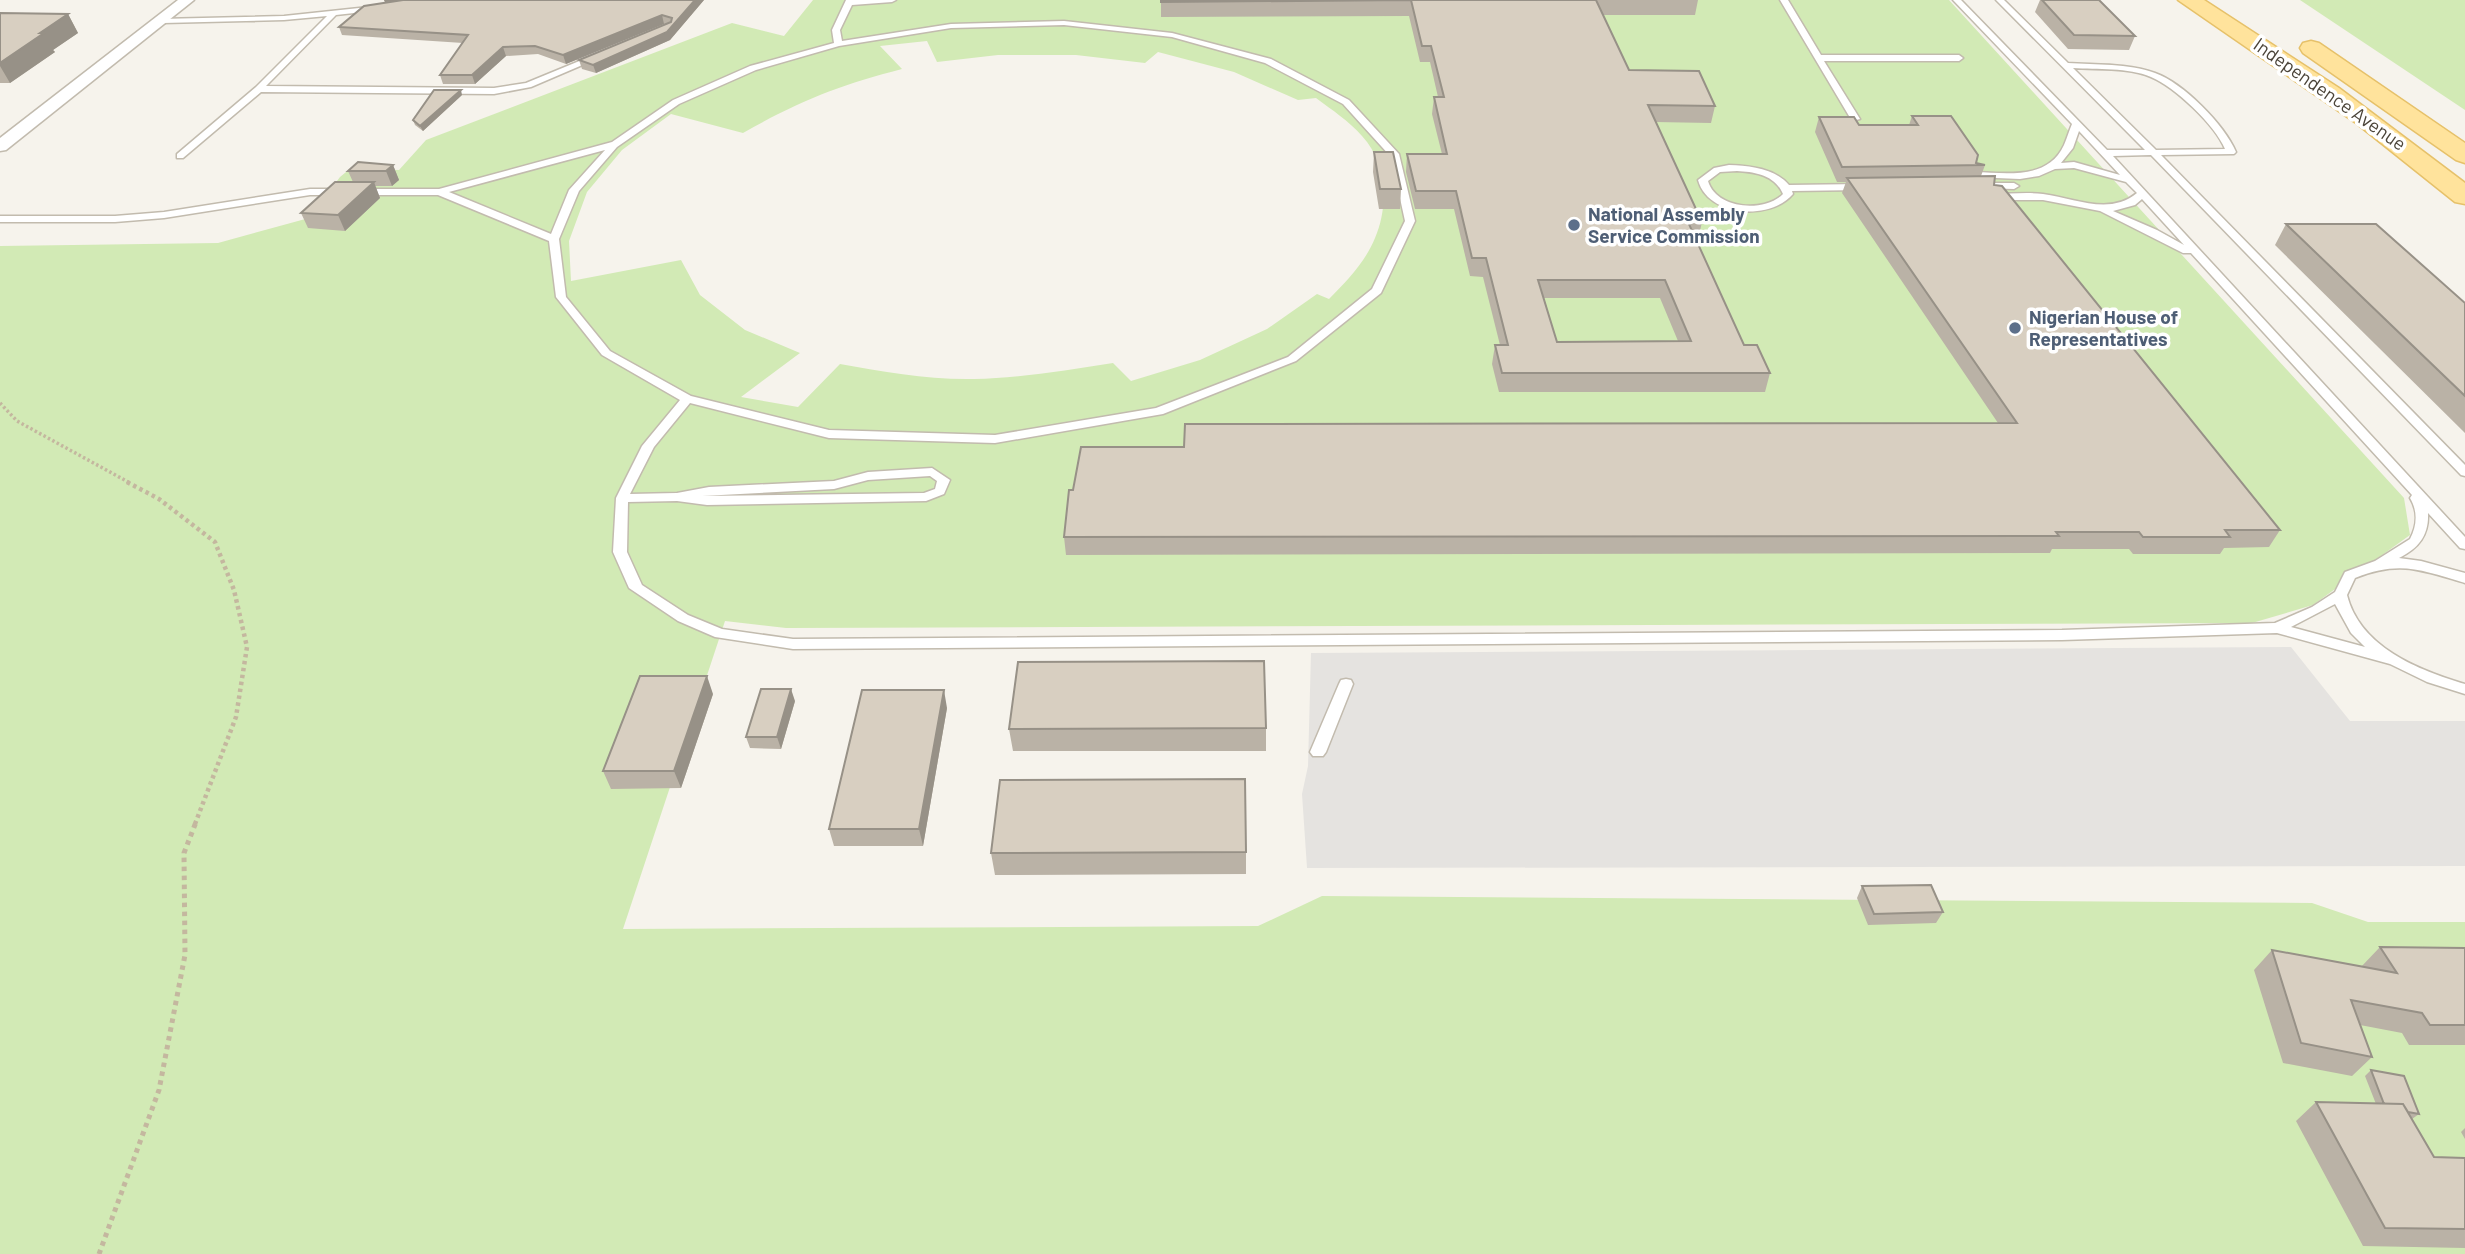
<svg xmlns="http://www.w3.org/2000/svg" width="2465" height="1254" font-family="Barlow,sans-serif">
  <rect width="100%" height="100%" fill="#f6f3ec"/>
  <path fill="#d2eab5" fill-rule="evenodd" d="M813 0H1949L2404 498 2410 535 2313 605 2252 623 786 628 725 621 623 929 1258 926 1322 896 2312 903 2368 922H2465V1254H0V246L218 243 309 218 340 177 351 168 399 170 426 140 732 23 784 36ZM927 41 937 62 998 55H1076L1145 63 1158 52 1234 72 1298 100 1316 98C1332 110 1349 121 1362 136 1387 163 1389 205 1375 238 1366 261 1346 282 1329 299L1317 294 1267 329 1200 360 1131 381 1113 363C1067 370 1021 378 974 379 929 380 884 372 840 364L798 407 741 397 800 353 745 330 700 295 681 260 571 281 569 241 587 192 622 150 671 114 743 133C799 101 840 85 902 69L880 46Z
    M2300 0H2465V110Z"/>
  <path fill="#e5e3e0" d="M2291 647 2350 721H2465V866L1307 868 1302 794 1308 766 1311 653Z"/>
  <g fill="none" stroke-linecap="round" stroke-linejoin="round">
    <g stroke="#c2bbae" stroke-width="3">
      <path id="service" d="M846 0H896L892 2 852 5 840 30 842 41 951 24 1064 21 1172 33 1271 59 1349 100 1399 154 1415 221 1381 293 1296 361 1163 414 995 443 829 438 690 403 654 447 630 494 677 493 709 487 834 481 868 472 932 468 950 480 944 494 926 501 707 505 677 501 628 502 627 552 642 585 688 615 722 629 793 639 2062 630 2275 623 2312 607 2335 592 2345 572 2375 561 2410 539C2417 526 2418 511 2410 498L2412 495 2191 253H2183L2100 211 2043 200H1994L1989 197 1994 194C2010 194 2027 192 2043 194 2075 198 2109 216 2137 193L2126 182 2074 168 2055 169 2039 176 2020 179 1972 177V173L1975 172C2007 173 2048 180 2064 145 2067 138 2069 131 2072 124L1953 0H1961L2107 150H2145L1996 0H2004L2068 63C2096 65 2128 63 2155 73 2183 83 2224 124 2236 152L2234 154 2161 155 2465 465V476L2461 475 2151 155 2113 156 2465 537V549L2460 548 2428 513C2429 535 2419 548 2399 558L2421 561 2465 573V583C2421 570 2400 560 2355 578L2347 595C2360 647 2418 670 2465 684V694L2427 682 2390 664 2277 633 2062 640 793 649 715 637 678 621 629 588 613 552 616 498 642 446 680 400 602 355 556 297 549 241 438 195H310L164 218 115 222H0V216H115L164 212 310 189H439L612 142 673 100 750 66 834 43 832 30ZM1064 25 1172 37 1265 63 1343 104 1391 157 1405 221 1372 289 1288 357 1156 408 995 435 829 430 691 396 610 351 566 297 559 239 579 191 617 147 679 104 756 70 839 46 951 28ZM2073 68C2097 70 2128 67 2151 77 2175 87 2215 125 2225 149L2156 150ZM2079 131 2120 175 2074 162 2061 163 2073 148ZM605 150 569 190 551 234 449 192ZM2142 199 2184 245 2157 230 2113 211 2135 205ZM930 476 937 481 935 489 924 493 702 496 834 489 868 480ZM2335 604 2351 633 2365 647 2291 627Z
        M1780 0H1788L1821 55H1959L1963 58 1959 61H1824L1860 119 1852 121Z
        M378 6H381V10L336 15 266 86 494 88 526 83 594 55 601 57 531 87 494 94 261 92 183 158H177V154L256 87 327 16 284 20 163 23H160V19L284 16Z
        M1729 165C1751 166 1774 168 1789 185L1862 184 1867 187 1862 190 1792 191 1793 194C1770 221 1708 217 1698 180L1714 168ZM1737 171C1755 172 1775 175 1783 194 1764 213 1716 209 1708 181L1720 172Z
        M1984 183H2014L2019 186 2014 189 1981 188 1979 186Z
        M1346 679 1351 680 1353 684 1326 752 1323 756H1313L1310 752 1339 684 1341 680Z"/>
    </g>
    <g stroke="#c2bbae" stroke-width="3">
      <path id="minor" d="M178 0H194L6 150 0 151V138Z"/>
    </g>
    <g stroke="#e6c16a" stroke-width="3">
      <path id="primary" d="M2178 0H2204L2339 88 2465 183V204L2455 202 2356 123Z
        M2311 41 2319 43 2465 143V163L2456 160 2303 53 2300 48 2303 43Z"/>
    </g>
    <path stroke="#c4b79f" stroke-width="3.5" stroke-dasharray="2.5 2.5" stroke-linecap="butt" d="M0 403 17 421 130 483"/>
    <path stroke="#c4b79f" stroke-width="4.5" stroke-dasharray="3.5 3.5" stroke-linecap="butt" d="M127 482 159 499 215 542 234 590 247 647 236 717 195 824"/>
    <path stroke="#c4b79f" stroke-width="5" stroke-dasharray="4.5 4.5" stroke-linecap="butt" d="M99 1254 159 1090 185 955 184 853 196 822"/>
    <use href="#service" fill="#fff" fill-rule="evenodd"/>
    <use href="#minor" fill="#fff" fill-rule="evenodd"/>
    <use href="#primary" fill="#ffe39c" fill-rule="evenodd"/>
  </g>
  <path fill="#bab2a6" fill-rule="evenodd" d="M384 0H704L670 40 596 73 582 69 579 60 666 24H664L566 64 538 54 506 56 475 84H443L440 75 463 43 342 35 339 27 394 1 385 2Z
    M1161 0H1698L1695 15H1603L1629 70 1715 106 1711 123 1655 122 1702 222 1698 240H1696L1744 345 1770 373 1765 392H1499L1492 364 1495 345H1500L1483 277 1470 276 1454 209H1415L1406 172 1407 154H1442L1432 114 1434 97H1438L1430 62H1420L1409 16 1161 17ZM1544 298H1660L1678 341 1557 342Z
    M2040 0H2099L2135 36 2129 50 2068 49 2035 12Z
    M0 13 68 14 78 33 53 50 55 52 10 83H0Z
    M462 95 423 131 415 125 413 120Z
    M1912 116 1976 163 1985 165 1981 176 1994 185 2280 530 2269 547 2224 548 2220 554H2133L2129 549H2052L2050 553 1066 555 1064 537 1073 490 1184 447 1998 423 1842 193 1846 182H1837L1815 132 1819 117 1859 125H1909Z
    M1374 152 1401 189 1400 209H1379L1373 172Z
    M393 165 399 180 392 186H375L380 198 345 231 308 228 301 213 353 182 348 171Z
    M2286 224 2465 303V433L2275 245Z
    M713 694 681 788 611 789 603 771Z
    M795 701 781 749 750 748 746 737Z
    M947 708 923 846H834L829 829Z
    M1266 728V751H1013L1009 729Z
    M1246 852V874L995 875 991 853Z
    M1862 886 1943 912 1936 923 1868 925 1857 898Z
    M2380 947 2465 948V1045H2409L2402 1033 2360 1025 2372 1057 2352 1076 2283 1063 2254 970 2272 950 2361 967Z
    M2371 1070 2419 1114 2412 1119 2434 1157 2465 1158V1248L2363 1246 2296 1121 2316 1102 2376 1104 2365 1076Z
    M2465 1128V1139L2461 1132Z"/>
  <path fill="#979187" d="M384 0H411L385 2Z
    M695 0H704L670 40 596 73 593 65 667 32Z
    M68 14 78 33 53 50 55 52 10 83 0 66V63L40 33Z
    M662 15 664 24 566 64 563 55Z
    M503 47 506 56 475 84 472 75Z
    M461 90 462 95 423 131 420 126Z
    M393 165 399 180 392 186 386 171Z
    M374 182 380 198 345 231 338 215Z
    M707 676 713 694 681 788 674 771Z
    M791 689 795 701 781 749 777 737Z
    M944 690 947 708 923 846 919 829Z"/>
  <path fill="#d8cfc1" stroke="#979187" stroke-width="2" fill-rule="evenodd" d="M403 0H695L667 32 593 65 579 60 671 22 672 18 662 15 563 55 535 46 503 47 472 75H440L468 35 339 27 364 6Z
    M1161 0H1596L1629 70 1699 71 1715 106 1648 105 1702 222H1688L1744 345H1757L1770 373H1502L1495 345H1508L1486 258H1472L1456 191H1416L1407 154H1447L1434 97H1444L1431 46H1422L1411 0 1161 2ZM1538 280H1665L1691 341 1557 342Z
    M2042 0H2099L2135 36 2074 35Z
    M0 13 68 14 40 33H44L0 63Z
    M434 90H461L420 126 413 120Z
    M1912 116H1951L1978 155 1976 163 1985 165 1842 167 1819 117H1854L1859 125H1918Z
    M1374 152H1393L1401 189H1380Z
    M358 162 393 165 386 171H348Z
    M1995 176 1994 185 2002 186 2280 530H2225L2230 537H2143L2139 532H2056L2059 536 1064 537 1069 490H1073L1081 447H1184L1185 424 2017 423 1847 178Z
    M335 182H374L338 215 301 213Z
    M2286 224H2376L2465 303V396Z
    M1264 661 1266 728 1009 729 1018 662Z
    M640 676H707L674 771H603Z
    M761 689H791L777 737H746Z
    M862 690H944L919 829H829Z
    M1245 779 1246 852 991 853 1000 780Z
    M1931 885 1943 912 1874 914 1862 886Z
    M2380 947 2465 948V1025H2430L2422 1013 2351 1000 2372 1057 2301 1043 2272 950 2397 973Z
    M2371 1070 2404 1076 2419 1114 2408 1112 2403 1104H2384Z
    M2316 1102 2403 1104 2434 1157 2465 1158V1229L2385 1228Z"/>
  <g fill="#5c6f8a" stroke="#fff" stroke-width="2.5">
    <circle cx="1574" cy="225" r="7"/>
    <circle cx="2015" cy="328" r="7"/>
  </g>
  <g text-anchor="middle" stroke-width="7" stroke-linejoin="round" paint-order="stroke">
    <g font-size="19" fill="#4b4439" stroke="#fff">
      <text transform="translate(2330 94) rotate(35)" y="7">Independence Avenue</text>
    </g>
    <g font-size="19" font-weight="bold" fill="#4e5e75" stroke="#fff" text-anchor="start">
      <text x="1588" y="221">National Assembly<tspan x="1588" dy="22">Service Commission</tspan></text>
      <text x="2029" y="324">Nigerian House of<tspan x="2029" dy="22">Representatives</tspan></text>
    </g>
  </g>
</svg>
